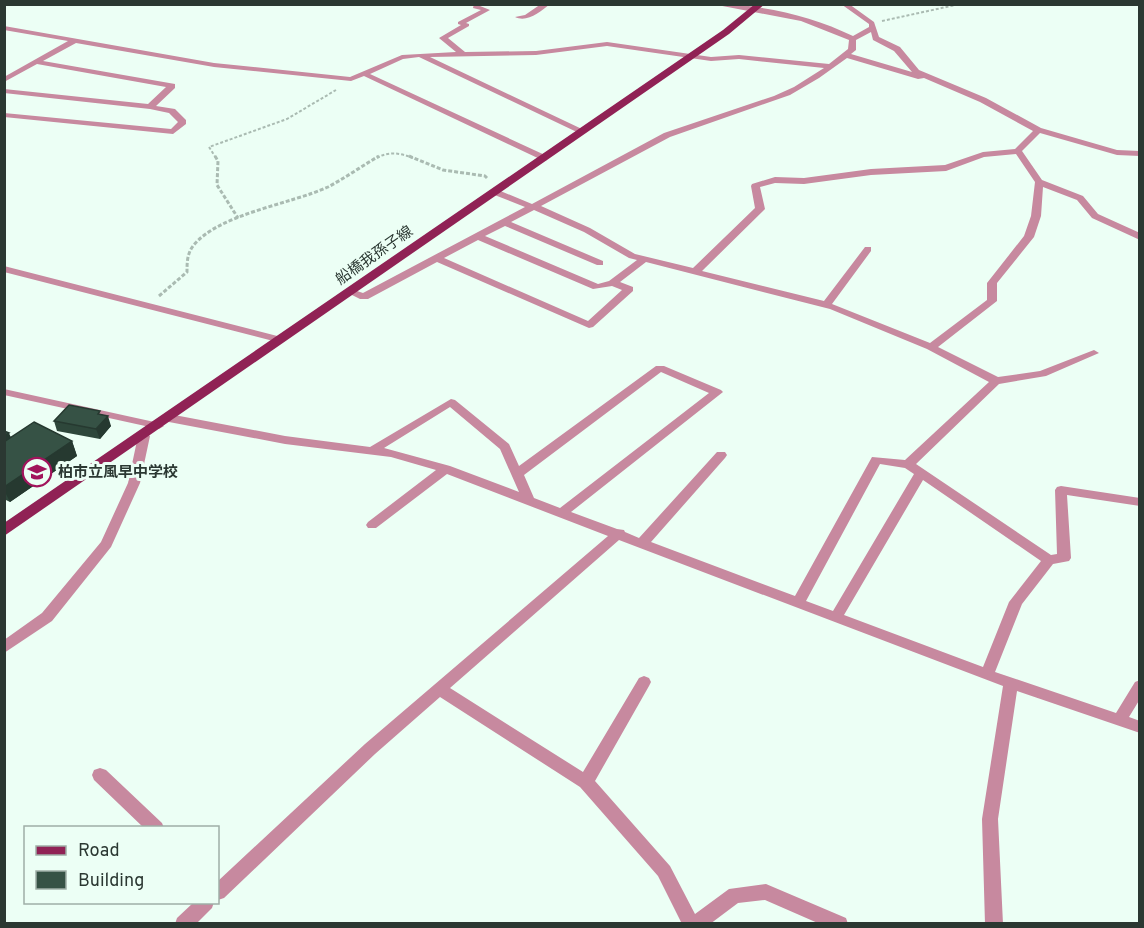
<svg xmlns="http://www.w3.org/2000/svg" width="1144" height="928" font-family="Overpass,'Noto Sans JP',sans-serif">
  <rect width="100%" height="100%" fill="#ecfff5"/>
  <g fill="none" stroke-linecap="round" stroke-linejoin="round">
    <path stroke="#aabbb2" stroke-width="2" stroke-dasharray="3 2" stroke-linecap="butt" d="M882 21 960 4
      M216 158 209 147 287 119 336 90
      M377 158C388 151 401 153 413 158"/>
    <path stroke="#aabbb2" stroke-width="3" stroke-dasharray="4 2" stroke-linecap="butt" d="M215 156 218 161 217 185 238 218
      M409 156 443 170 485 176 488 179
      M159 296 187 272C187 263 187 254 193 246 218 214 291 204 328 187 345 178 362 166 379 156"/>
    <path fill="#c7899f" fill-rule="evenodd" d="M4 389 159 423 164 426 159 429 4 395Z"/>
    <path fill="#c7899f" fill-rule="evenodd" d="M474 4H482L480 6 490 10 466 23 469 24V26L448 38 465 52 536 51 607 42 711 57 739 55 829 64 848 49 849 40 801 21 712 4C760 4 810 15 853 36L869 27V24L841 4H849L874 22 879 37 900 47 919 70 986 98 1041 128 1117 150 1140 151V156L1117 155 1040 133 1022 151 1042 180 1083 196 1098 214 1140 233V240L1092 218 1077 200 1043 187 1041 216 1034 237 997 283V301L938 347 998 377 1040 371 1094 350 1099 353 1046 376 999 384 916 464 1051 555 1057 554 1055 490 1057 487 1061 486 1140 498V506L1067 495 1071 558 1069 561 1053 564 1022 604 995 672 1116 713 1135 682 1140 680V699L1129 717 1140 721V733L1017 691 998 819 1003 924H985L982 819 1003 686 619 540 450 688 583 772 639 678 644 676 649 678 651 682 649 686 595 781 670 866 695 914 729 889 766 884 846 918 848 924H820L765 900 738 903 710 924H682L658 876 580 787 440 697 375 754 224 898 218 900V881L365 744 608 536 447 474 376 528H368L366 525 368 522 436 470 391 457 285 444 169 422 163 418 165 415 169 414 285 436 370 447 451 399 455 400 509 444 519 466 656 366H664L721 390 723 392 571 512 617 529 624 530 625 532 639 538 717 452H725L727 455 725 458 651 542 795 596 872 457 905 460 989 382 927 349 830 309 646 262 620 282 633 287V291L593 327 589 328 437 262 368 299H360L346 292 351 289 363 293 525 207 492 194V190H498L532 204 664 133 774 96 794 87 824 68 739 59 711 61 607 46 536 55 430 57 584 130 585 132 581 134 419 57 403 59 370 74 547 156V160L544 161 364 76 351 81 214 67 76 43 43 61 175 84V88L156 106 175 109 186 120V124L173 134 4 117V113L171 129 178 122 169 113 150 109 4 93V89L148 104 166 87 37 64 4 82V77L68 41 4 30V26L214 63 350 77 402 55 456 52 439 38 461 25 458 24V22L481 10 473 8ZM871 32 873 40 894 51 912 72 851 54 856 50V40ZM847 58 918 79 924 78 980 102 1033 131 1015 149 983 152 945 165 871 169 804 178 775 177 752 184 751 186 755 208 693 268 635 254 590 228 541 206 670 137 790 95 819 78ZM1016 154 1035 182 1031 216 1024 236 987 283V300L930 343 832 304 871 251V247H865L824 301 702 271 763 211 765 209 760 187 775 183 804 184 871 175 946 171 984 157ZM534 210 584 232 629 258 637 260 609 281 598 284 485 236 505 226 597 265H603V261L511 222ZM478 240 593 289 612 286 622 290 588 321 444 258ZM661 372 709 393 560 508 534 498 524 475ZM450 407 500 449 519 492 450 466 384 448ZM880 464 905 468 914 474 833 611 806 601ZM923 480 1041 561 1009 602 983 667 844 615Z
      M541 4H550C540 12 527 23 515 17L525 15Z
      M4 266 285 338 286 340 281 343 4 272Z
      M144 432 150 436 140 483 111 547 52 621 4 653V640L42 613 101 542 128 483 138 436Z
      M100 768 106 770 162 823 164 828H144L94 780 92 775 94 770Z
      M194 902H214L212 908 196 924H175L177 918Z"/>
    <path fill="#902255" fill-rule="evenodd" d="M755 4H765L729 34 4 536V523L723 30Z"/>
  </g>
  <path fill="#2e473b" d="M101 415 111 426 100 439 57 431 54 421Z
    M4 431 11 437 72 441 77 456 10 502 4 499Z"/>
  <path fill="#263930" d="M108 416 111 426 100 439 96 429Z
    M9 433 15 448 4 454V436Z
    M72 441 77 456 10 502 4 490V487Z"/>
  <path fill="#365245" stroke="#263930" stroke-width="1.5" d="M69 405 100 411 98 414 108 416 96 429 54 421Z
    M34 422 72 441 4 487V442Z
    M4 431 9 433 4 436Z"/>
  <defs>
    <g id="school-ring" transform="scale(1.5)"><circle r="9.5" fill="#ecfff5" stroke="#a1145c" stroke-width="1.5"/><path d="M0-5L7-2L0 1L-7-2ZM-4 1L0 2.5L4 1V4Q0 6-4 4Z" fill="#a1145c"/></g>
  </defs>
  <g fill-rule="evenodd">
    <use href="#school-ring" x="37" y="472"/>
  </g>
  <g text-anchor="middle" stroke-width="6" stroke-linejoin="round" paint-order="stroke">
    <g font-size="15" fill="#2b3832" stroke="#ecfff5">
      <text transform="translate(374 255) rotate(-35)" y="5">船橋我孫子線</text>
    </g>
    <g font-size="15" font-weight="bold" fill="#2b3832" stroke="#ecfff5" text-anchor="start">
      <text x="58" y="477">柏市立風早中学校</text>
    </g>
  </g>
  <rect width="1144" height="928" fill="none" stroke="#2b3832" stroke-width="12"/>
  <rect x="24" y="826" width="195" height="78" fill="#ecfff5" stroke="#9fafa7" stroke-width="1.5"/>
  <rect x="36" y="846" width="30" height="9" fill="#902255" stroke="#9fafa7" stroke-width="1.5"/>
  <text x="78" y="856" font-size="18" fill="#2b3832">Road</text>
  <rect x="36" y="871" width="30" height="18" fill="#365245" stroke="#9fafa7" stroke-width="1.5"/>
  <text x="78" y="886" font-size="18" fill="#2b3832">Building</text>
</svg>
